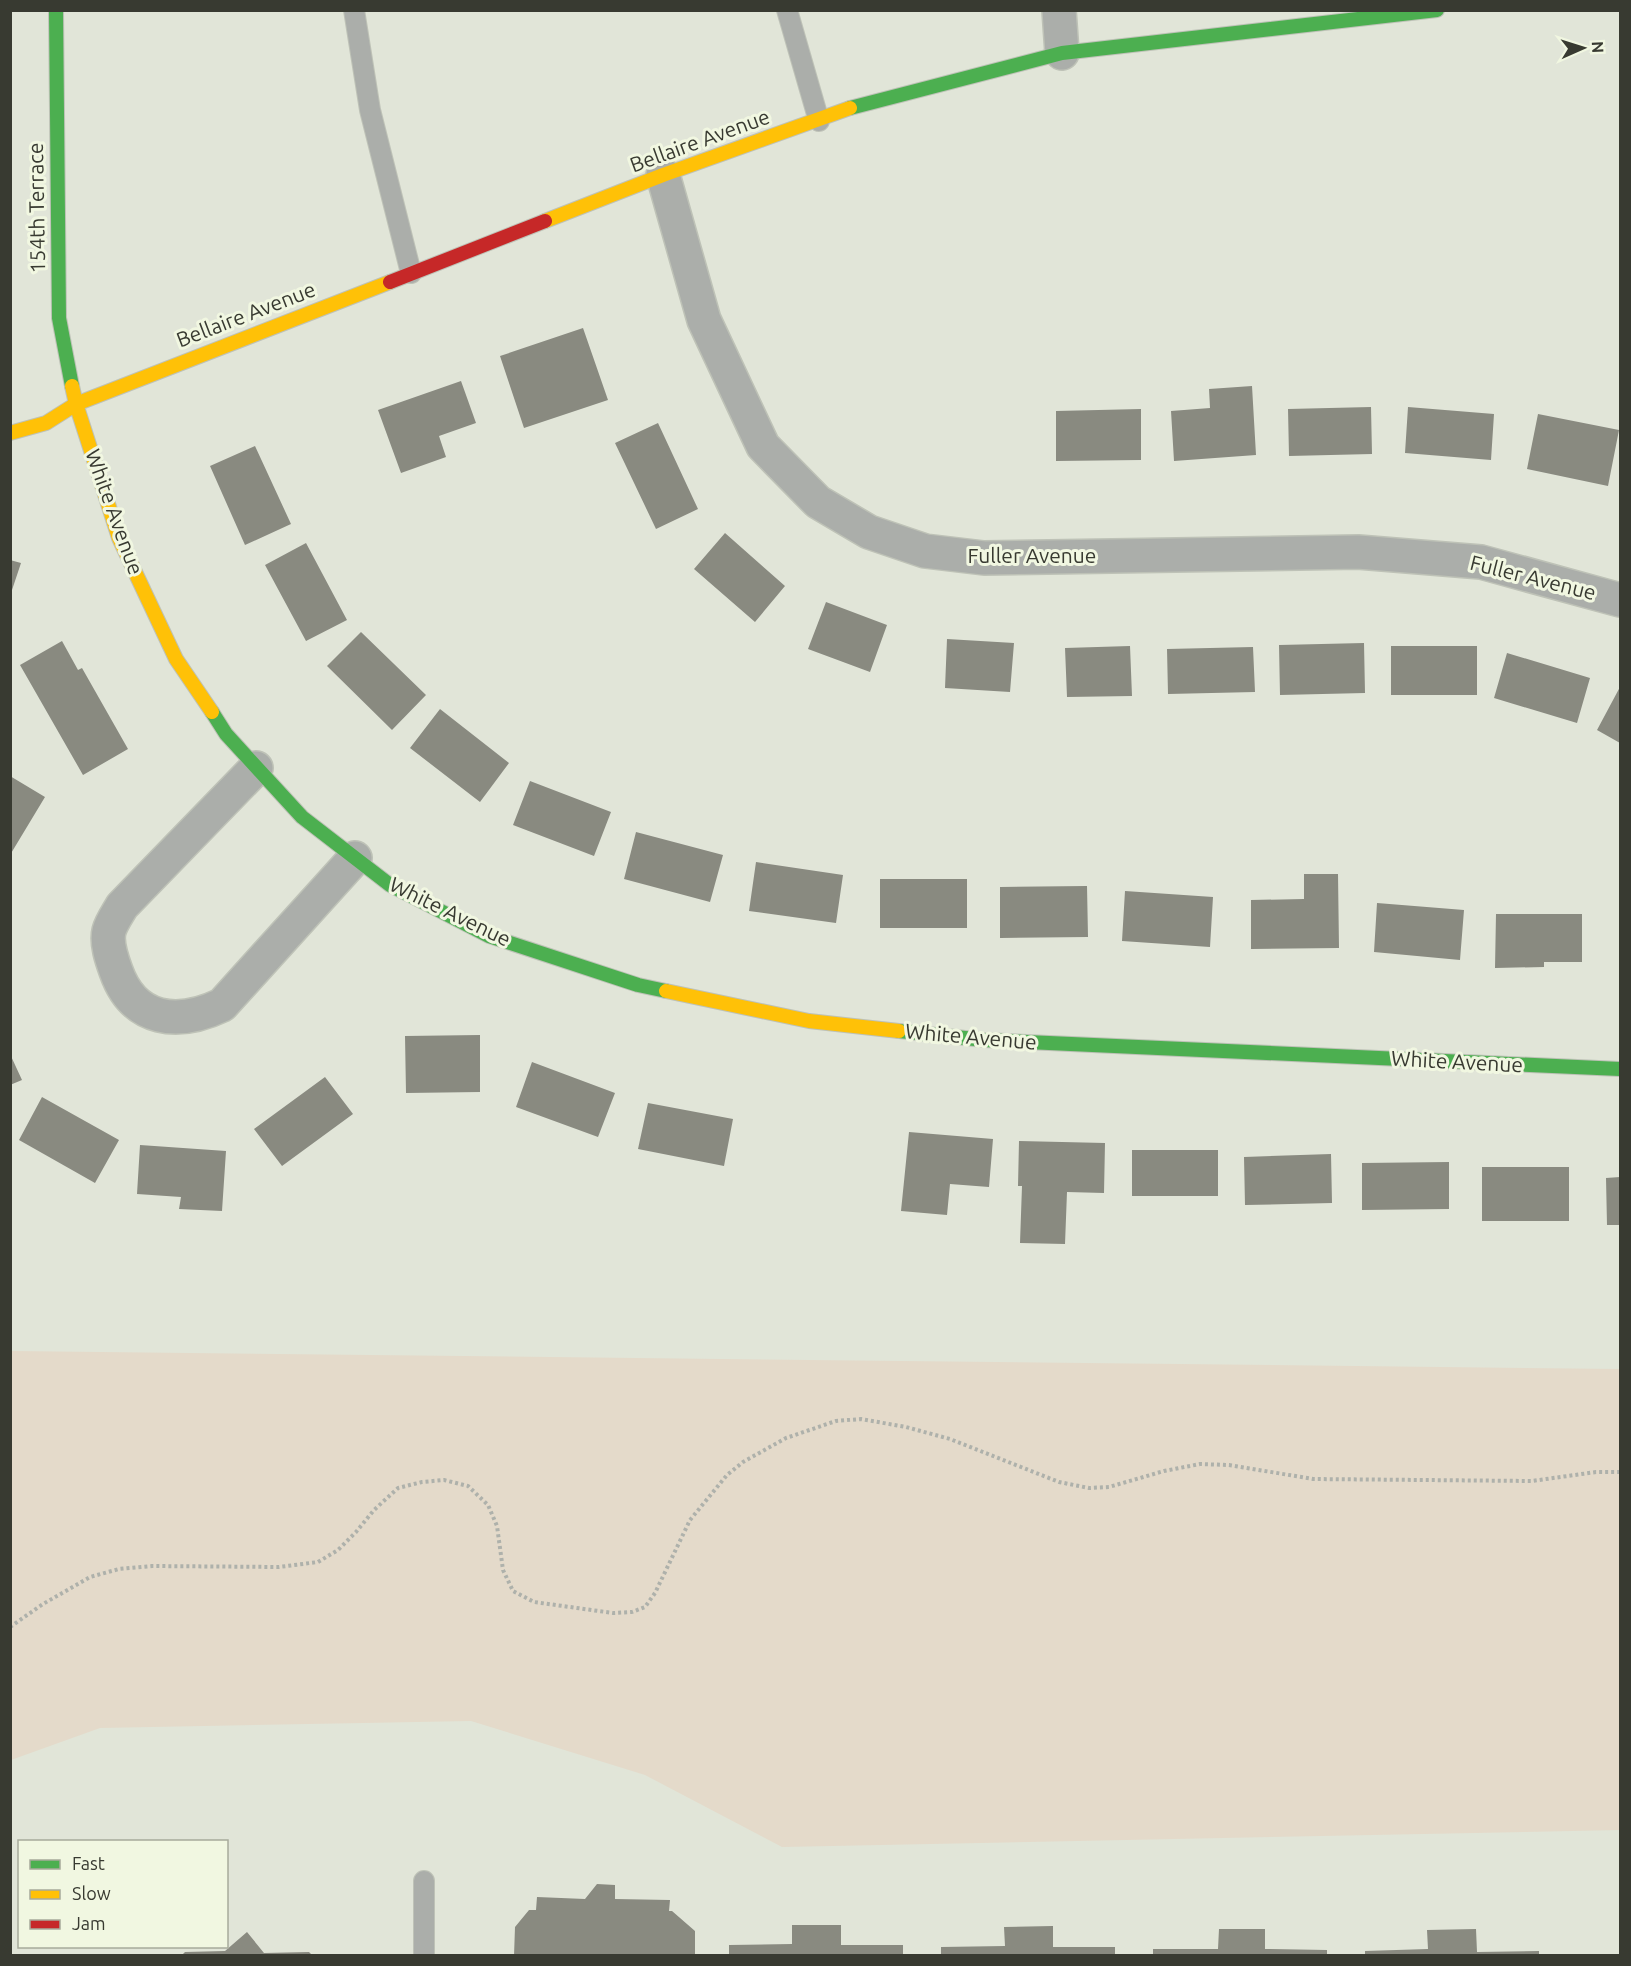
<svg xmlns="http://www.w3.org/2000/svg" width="1631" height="1966" font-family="Ubuntu,sans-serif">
  <rect width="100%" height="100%" fill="#e1e5d8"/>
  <path fill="#e4daca" d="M11 1351 1620 1369V1830L782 1847 645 1775 471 1721 100 1728 11 1760Z"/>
  <path fill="#898a80" d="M583 328 608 400 524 428 500 356Z
    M461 381 476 423 439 436 446 457 401 473 378 410Z
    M1252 386 1256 455 1174 461 1171 411 1210 408 1209 389Z
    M1371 407 1372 454 1289 456 1288 409Z
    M1408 407 1494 414 1491 460 1405 453Z
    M1141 409V460L1056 461V411Z
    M1538 414 1619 430 1608 486 1527 469Z
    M658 423 698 509 656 529 615 443Z
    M255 446 291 524 245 545 210 466Z
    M725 533 785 586 755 622 694 569Z
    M306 543 347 620 306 641 265 565Z
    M10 560 21 563 11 593H10Z
    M826 602 887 625 870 672 808 649Z
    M361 632 426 695 392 730 327 666Z
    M947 639 1014 643 1010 692 945 688Z
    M62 641 78 670 82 668 128 749 83 775 20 665Z
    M1364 643 1365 693 1280 695 1279 645Z
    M1130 646 1132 696 1067 697 1065 648Z
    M1391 646H1477V695H1391Z
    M1253 647 1255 692 1168 694 1167 649Z
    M1507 653 1590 678 1577 723 1494 698Z
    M1620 687V743L1597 730Z
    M440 709 509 763 480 802 410 748Z
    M10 776 45 797 10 855Z
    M530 781 611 812 594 856 513 825Z
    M636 832 723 855 710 902 624 879Z
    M756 862 843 875 836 923 749 911Z
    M1304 874H1338L1339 948 1251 949V900L1304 899Z
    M880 879H967V928H880Z
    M1087 886 1088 937 1000 938V887Z
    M1125 891 1213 897 1210 947 1122 941Z
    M1377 903 1464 910 1460 960 1374 952Z
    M1496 914H1582V962H1544V967L1495 968Z
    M480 1035V1092L406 1093 405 1036Z
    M10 1054 22 1080 10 1085Z
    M532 1062 615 1093 598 1137 516 1107Z
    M325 1077 353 1114 282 1166 254 1129Z
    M42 1097 119 1140 95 1183 19 1140Z
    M648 1103 733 1119 724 1166 638 1149Z
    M909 1132 993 1139 989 1187 950 1184 947 1215 901 1211Z
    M1019 1141 1105 1143 1104 1193 1067 1192 1065 1244 1020 1243 1022 1186H1018Z
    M140 1145 226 1151 222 1211 179 1209 181 1197 137 1194Z
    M1132 1150H1218V1196H1132Z
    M1331 1154 1332 1203 1245 1205 1244 1157Z
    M1449 1162V1209L1362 1210V1163Z
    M1482 1167H1569V1221H1482Z
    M1620 1177V1225H1607L1606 1178Z
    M597 1884 615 1885V1899L670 1900 669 1911H672L695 1931V1956H514L515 1927 529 1910H536L537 1897 585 1899Z
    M792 1925H841V1945H903V1956H729V1945L792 1944Z
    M1053 1926V1947H1115V1956H941V1947L1005 1946 1004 1927Z
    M1219 1929H1265V1949L1327 1950V1956H1153V1949H1218Z
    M1476 1929 1477 1952 1539 1951V1956H1365V1951L1428 1949 1427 1930Z
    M247 1932 264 1953 309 1952 313 1956H181L185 1952 225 1951Z"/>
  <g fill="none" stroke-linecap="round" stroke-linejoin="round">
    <g stroke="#bec2b7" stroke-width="22">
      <path id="lane" d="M354 10 370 110 411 273
        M787 10 819 121
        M424 1956V1881"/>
    </g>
    <g stroke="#bec2b7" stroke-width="36">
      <path id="street" d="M1059 10 1062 53
        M663 175 704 320 763 446 818 502 869 532 925 551 984 558 1358 552 1481 562 1620 600
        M256 768 122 906C118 913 111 923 109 931 106 943 112 960 116 971 134 1022 178 1026 222 1005L355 858"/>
    </g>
    <g stroke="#bec2b7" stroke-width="16">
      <path id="fast" d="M56 10 59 318 72 386
        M850 108 1062 53 1437 10
        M212 712 226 734 302 817 390 885 489 936 638 985 666 991
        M899 1031 984 1040 1620 1069"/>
    </g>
    <g stroke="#bec2b7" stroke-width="16">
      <path id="slow" d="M545 221 663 175 850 108
        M72 386 76 404 119 538 176 659 212 712
        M10 433 46 423 76 404 390 282
        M666 991 809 1021 899 1031"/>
    </g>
    <g stroke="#bec2b7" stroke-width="16">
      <path id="jam" d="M390 282 545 221"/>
    </g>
    <path stroke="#aeb1ab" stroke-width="4" stroke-dasharray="3 3" stroke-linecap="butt" d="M10 1627 43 1604 90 1577 119 1569 152 1566 279 1567 318 1562 338 1550 356 1532 374 1510 398 1488 422 1482 444 1480 468 1486 488 1505 497 1526 503 1570 513 1591 534 1602 613 1613 632 1612 645 1607 655 1593 690 1520 727 1475 743 1462 786 1438 836 1421 861 1419 906 1427 950 1439 1059 1482 1089 1488 1109 1487 1164 1471 1200 1464 1229 1465 1313 1479 1532 1481 1596 1472H1620"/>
    <use href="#lane" stroke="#abaeaa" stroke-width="20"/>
    <use href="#street" stroke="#abaeaa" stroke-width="33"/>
    <use href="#fast" stroke="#4caf50" stroke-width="14"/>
    <use href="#slow" stroke="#ffc107" stroke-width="14"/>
    <use href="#jam" stroke="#c62828" stroke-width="14"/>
  </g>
  <g text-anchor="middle" stroke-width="6" stroke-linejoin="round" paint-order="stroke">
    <g font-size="21" fill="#383a31" stroke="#f1f7e1">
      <text transform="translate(700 141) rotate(-20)" y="7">Bellaire Avenue</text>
      <text transform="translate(37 208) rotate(-91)" y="7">154th Terrace</text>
      <text transform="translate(246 315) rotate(-21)" y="7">Bellaire Avenue</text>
      <text transform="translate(114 512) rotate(70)" y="7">White Avenue</text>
      <text x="1032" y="563">Fuller Avenue</text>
      <text transform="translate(1533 578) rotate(14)" y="7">Fuller Avenue</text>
      <text transform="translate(450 912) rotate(26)" y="7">White Avenue</text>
      <text transform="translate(971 1037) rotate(5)" y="7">White Avenue</text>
      <text transform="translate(1457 1062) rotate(3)" y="7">White Avenue</text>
    </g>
  </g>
  <rect width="1631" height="1966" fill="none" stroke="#383a31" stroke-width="24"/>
  <rect x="18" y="1840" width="210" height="108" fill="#f1f7e1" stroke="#a7ab9b" stroke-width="1.5"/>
  <rect x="30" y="1860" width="30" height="9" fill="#4caf50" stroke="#a7ab9b" stroke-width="1.5"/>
  <text x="72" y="1870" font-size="18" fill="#383a31">Fast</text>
  <rect x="30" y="1890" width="30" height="9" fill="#ffc107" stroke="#a7ab9b" stroke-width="1.5"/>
  <text x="72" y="1900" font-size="18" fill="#383a31">Slow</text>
  <rect x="30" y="1920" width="30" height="9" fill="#c62828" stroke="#a7ab9b" stroke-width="1.5"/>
  <text x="72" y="1930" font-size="18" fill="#383a31">Jam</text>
  <g transform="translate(1583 48) rotate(87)" stroke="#f1f7e1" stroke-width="4.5" paint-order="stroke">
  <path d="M0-4.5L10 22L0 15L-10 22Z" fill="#383a31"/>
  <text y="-9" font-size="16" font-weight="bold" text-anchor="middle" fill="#383a31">N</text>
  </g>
</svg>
